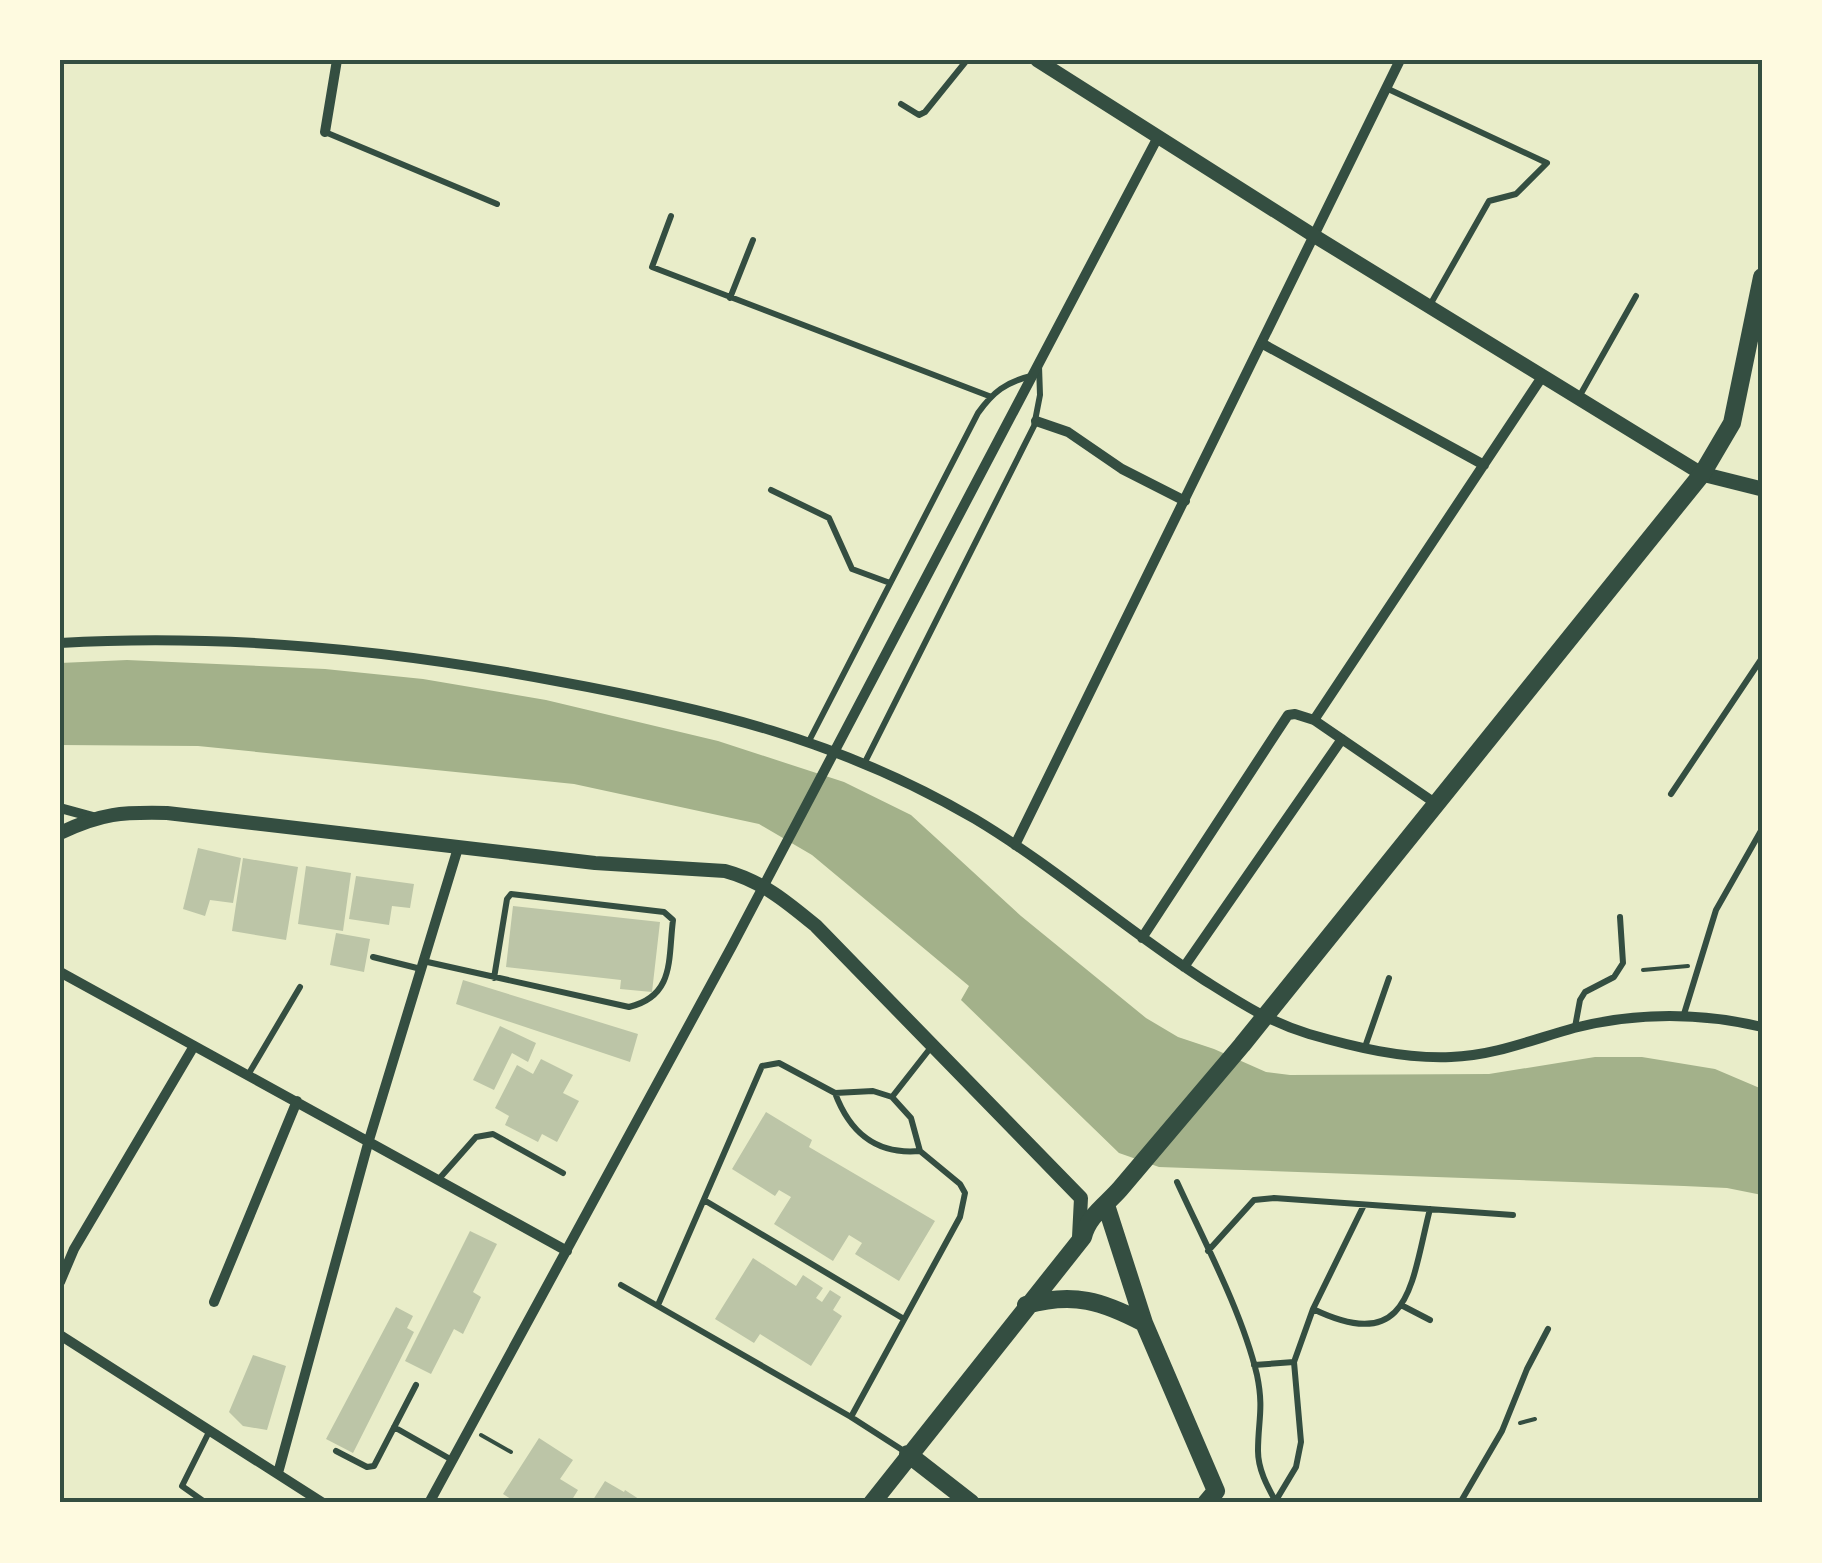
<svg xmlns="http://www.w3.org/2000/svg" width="1822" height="1563" font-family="'IBM Plex Sans',sans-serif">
  <rect width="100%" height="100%" fill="#e9edc9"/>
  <path fill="#a3b18a" d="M127 660 325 669 423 679 546 700 718 741 844 782 911 815 1021 916 1146 1018 1178 1037 1214 1049 1266 1072 1290 1075 1489 1074 1595 1057H1642L1715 1069 1762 1089V1195L1727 1188 1684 1186 1159 1167 1119 1153 961 1000 969 986 812 855 759 824 574 784 198 746 60 745V663Z"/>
  <path fill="#bcc5a7" d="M198 848 241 858 233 903 210 900 205 916 183 909Z
    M243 858 298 867 286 940 232 931Z
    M306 866 351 873 343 931 298 924Z
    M356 876 414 884 410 908 392 906 389 925 349 919Z
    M513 906 660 922 652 992 620 989 621 980 506 967Z
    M336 933 370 939 364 972 330 965Z
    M463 980 638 1034 630 1062 456 1004Z
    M500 1026 536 1043 528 1062 512 1053 494 1090 473 1080Z
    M541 1059 573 1075 563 1093 579 1101 557 1142 542 1134 538 1142 505 1125 509 1116 495 1108 517 1065 533 1074Z
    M766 1112 812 1140 809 1147 935 1221 899 1281 855 1254 862 1243 849 1235 833 1261 774 1224 791 1197 779 1190 775 1196 732 1169Z
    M470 1231 497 1244 473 1292 481 1297 463 1334 454 1329 431 1374 405 1361Z
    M753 1258 796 1286 803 1275 823 1288 816 1298 822 1302 830 1290 841 1297 833 1310 842 1316 811 1366 760 1334 754 1343 715 1319Z
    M396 1307 413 1316 407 1328 414 1332 353 1453 326 1439Z
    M253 1355 286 1366 267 1430 243 1426 229 1412Z
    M539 1438 573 1460 560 1479 578 1490 570 1503H517L503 1494Z
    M605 1481 624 1492 625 1490 645 1503H591Z"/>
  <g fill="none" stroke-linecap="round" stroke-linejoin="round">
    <path stroke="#344e41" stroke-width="4" d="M1643 970 1688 966
      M1520 1423 1535 1419
      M481 1435 511 1452"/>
    <path stroke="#344e41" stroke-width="6" d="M1386 88 1547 163 1516 194 1489 201 1430 305
      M901 104 919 115 925 112 967 60
      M325 132 497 204
      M671 216 652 267 989 396
      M730 298 753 240
      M1579 397 1636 296
      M771 490 829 518 852 569 890 583
      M809 741 978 413C993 392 1006 382 1031 376
      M864 764 1034 426 1040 395 1039 366
      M1671 794 1762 658
      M373 957 421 969
      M423 961 629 1007C675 996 668 959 673 920L664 912 511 894 507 899 494 978
      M1684 1014 1716 910 1762 829
      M1575 1027 1580 1000 1585 992 1614 977 1623 963 1620 917
      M1365 1047 1389 978
      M248 1075 300 987
      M835 1093C850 1133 876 1155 920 1151
      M892 1097 932 1046
      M438 1180 476 1137 493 1134 563 1173
      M1177 1182C1204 1241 1242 1312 1257 1375 1264 1409 1258 1420 1258 1451 1258 1469 1267 1486 1276 1502
      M704 1200 904 1319
      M1208 1251 1254 1200 1274 1198 1513 1215
      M621 1285 851 1417 907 1453
      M658 1305 762 1066 779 1063 835 1093 873 1091 892 1097 911 1118 920 1151 960 1184 965 1193 960 1217 851 1417
      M1401 1305 1430 1320
      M1313 1309C1411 1356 1411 1283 1430 1209
      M1254 1365 1294 1362
      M394 1427 452 1460
      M336 1451 367 1467 374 1466 416 1385
      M1275 1502 1296 1467 1301 1442 1294 1362 1313 1309 1364 1205
      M206 1503 182 1486 210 1430
      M1460 1503 1502 1431 1527 1369 1548 1329"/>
    <path stroke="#344e41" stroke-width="10" d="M325 132 337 60
      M1263 344 1484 465
      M1036 421 1068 432 1122 469 1185 501
      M60 643C226 633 393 650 556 681 709 709 838 739 975 819 1055 867 1126 930 1204 980 1239 1002 1269 1022 1309 1034 1354 1047 1403 1059 1451 1057 1493 1056 1534 1039 1574 1028 1638 1012 1698 1012 1762 1027
      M1314 720 1542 377
      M60 808 93 817
      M1015 845 1400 60
      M1142 938 1288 715 1295 714 1314 720 1435 803
      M1184 967 1342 739
      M60 972 567 1251
      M60 1282 74 1249 194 1046
      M214 1302 297 1101
      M60 1335 323 1503
      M278 1473 369 1140 458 848
      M429 1503 732 946 1158 137"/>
    <path stroke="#344e41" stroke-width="14" d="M1037 60 1316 237 1702 474
      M60 833C102 813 122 812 167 813L595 863 725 871C762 881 787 902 816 926L1081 1198 1079 1237"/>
    <path stroke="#344e41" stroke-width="15" d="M1702 474 1762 489"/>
    <path stroke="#344e41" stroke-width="18" d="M1106 1205 1144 1323 1216 1491 1206 1503
      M1026 1305C1074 1292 1102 1301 1144 1323
      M908 1454 971 1503
      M872 1503 1083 1237C1088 1216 1106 1205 1120 1189L1242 1045 1702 474 1732 423 1762 277"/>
  </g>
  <rect width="1822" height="1563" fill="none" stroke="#fefae0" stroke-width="125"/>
  <rect x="62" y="62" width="1698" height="1438" fill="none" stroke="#344e41" stroke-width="4"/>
</svg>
